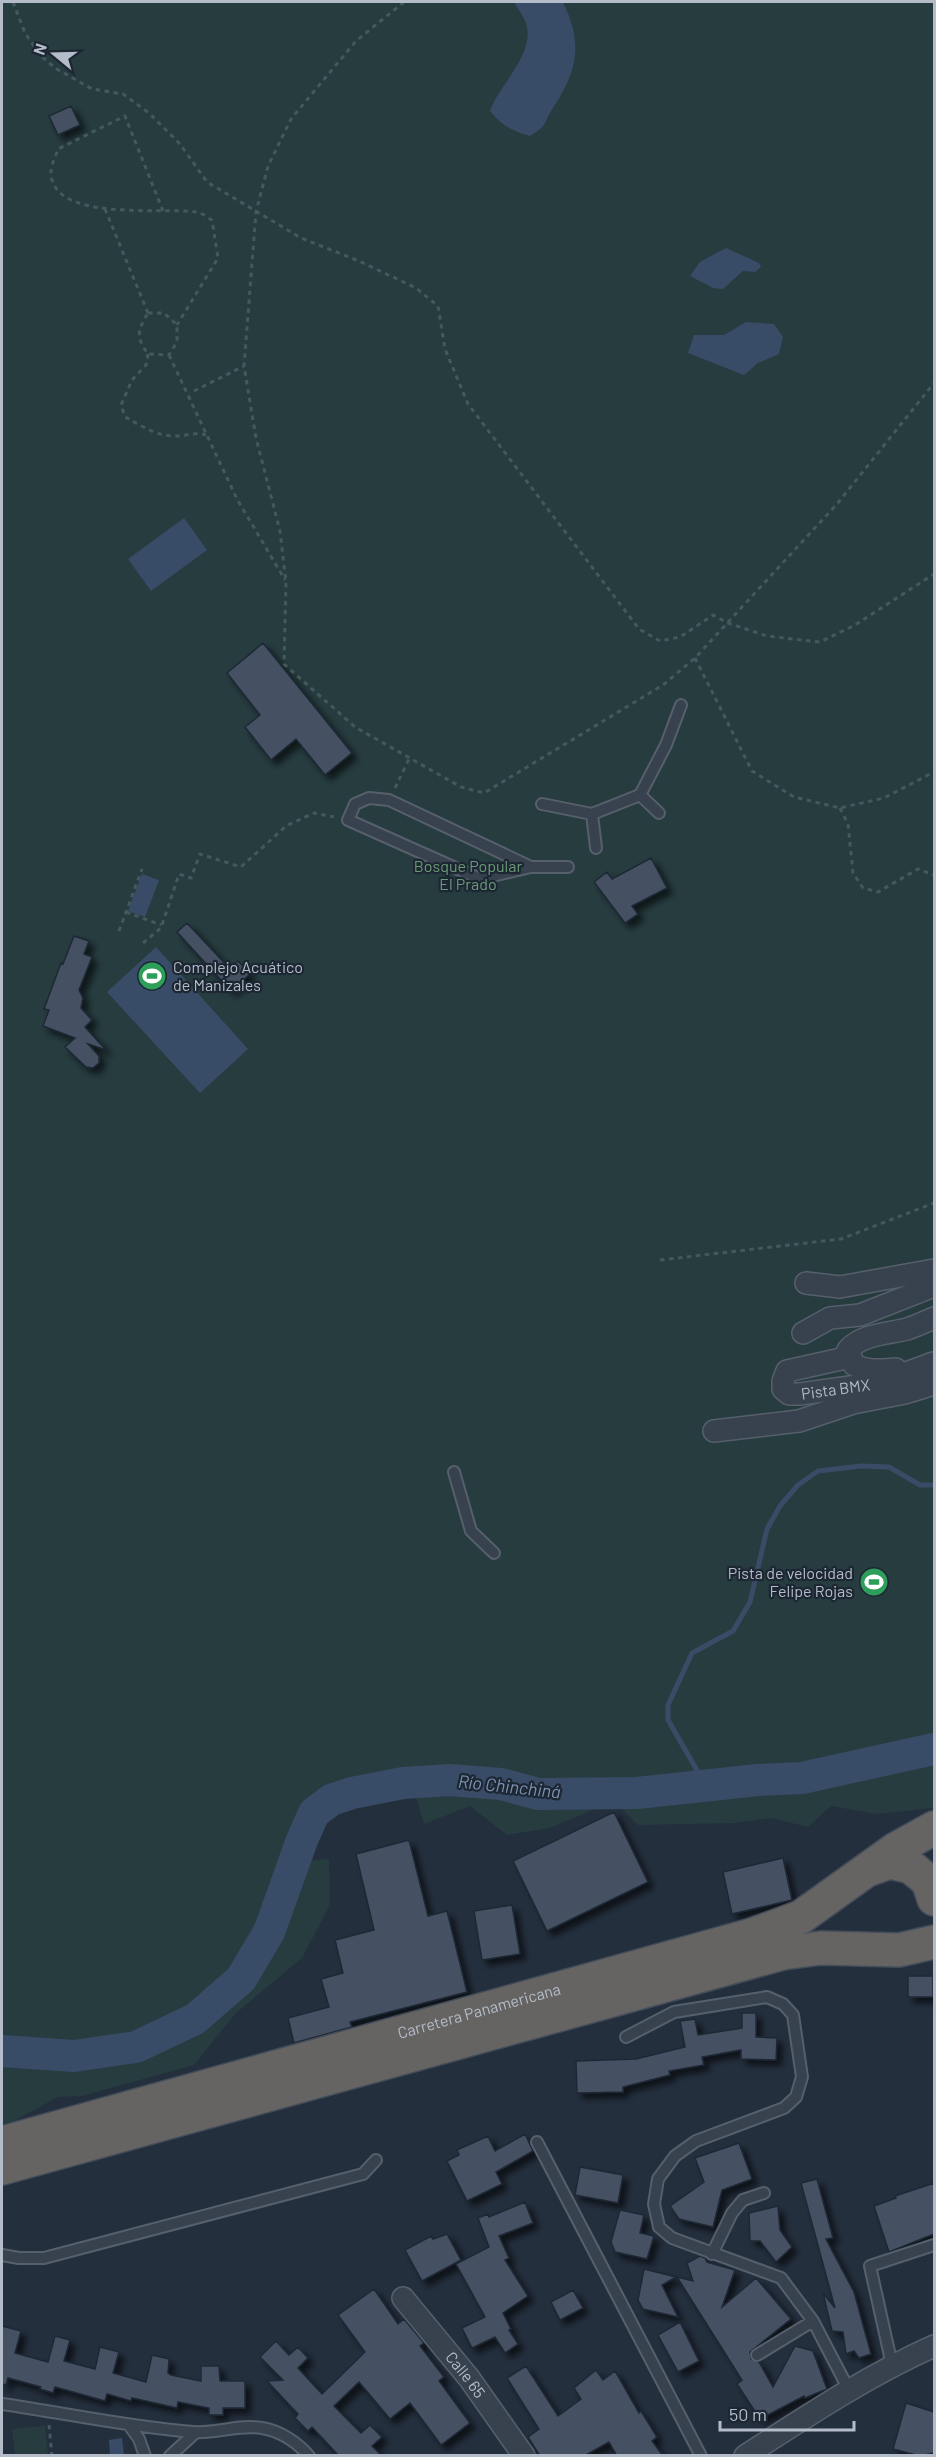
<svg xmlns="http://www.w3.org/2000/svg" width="936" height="2457" font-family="Barlow,sans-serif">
  <defs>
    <filter id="shadow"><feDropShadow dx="5.5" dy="5.5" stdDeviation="3" flood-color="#0009"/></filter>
  </defs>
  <rect width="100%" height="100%" fill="#242f3e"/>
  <path fill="#263c3f" d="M2 2H934V1808L877 1814 831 1806 808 1827 771 1818 734 1823 638 1825 614 1801 550 1828 507 1835 470 1806 424 1824 412 1783C386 1785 331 1792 314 1814 304 1827 300 1847 294 1862L329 1859 330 1905 302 1958 235 2014 194 2065 82 2096 58 2097 14 2121 2 2124Z
    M45 2426 48 2455H15L12 2429Z"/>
  <path fill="#394c67" d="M514 2H563C583 44 578 70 553 108 543 124 548 125 530 136 513 131 502 126 490 111 499 85 533 56 527 27 526 19 518 9 514 2Z
    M726 248 759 263 761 267 755 272 743 271 723 289 713 288 690 276 700 262Z
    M746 322 774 324 783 337 779 354 758 363 744 375 688 353 694 335H724Z
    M184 518 207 550 151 591 128 559Z
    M142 874 159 880 145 917 128 911Z
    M156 947 248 1049 200 1093 107 992Z
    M122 2438 124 2455H110L109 2440Z"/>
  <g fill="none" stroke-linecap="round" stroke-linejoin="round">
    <path stroke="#394c67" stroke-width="5" d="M706 1786 668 1720V1705L692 1653 733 1631 750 1602 767 1529 780 1506 798 1485 818 1471 861 1466 889 1467 920 1485H934"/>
    <path stroke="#394c67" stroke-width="32" d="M2 2051 74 2056 136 2047 195 2019 241 1979 269 1932 302 1840 314 1813 331 1800 352 1793 403 1783 449 1780 501 1784 538 1794 637 1793 758 1780 802 1778 934 1749"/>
  </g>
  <path fill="#455162" stroke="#1f2835" stroke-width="1.5" filter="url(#shadow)" d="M71 106 80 125 58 135 49 116Z
    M263 643 352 753 325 775 296 739 271 760 245 727 260 715 227 673Z
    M651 858 667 888 632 906 638 914 625 923 594 882 607 872 612 879Z
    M187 923 230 969 238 961 250 974 231 991 177 932Z
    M74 936 89 941 84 954 92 957 79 990 83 998 81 1008 92 1020 85 1027 106 1050 88 1044 99 1056V1063L93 1068 86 1067 65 1047 75 1038 43 1026 49 1010 44 1009 61 963 63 964Z
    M614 1812 648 1882 547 1931 513 1861Z
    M409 1840 428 1916 447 1911 467 1992 350 2022 352 2027 294 2043 288 2018 329 2007 321 1979 343 1973 335 1940 374 1930 356 1854Z
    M783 1858 792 1900 732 1914 723 1872Z
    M512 1905 520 1954 482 1960 474 1911Z
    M908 1976H933V1997H908Z
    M742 2013H756V2037L777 2038 776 2060 741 2059V2050L702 2057 704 2065 669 2071 670 2075 623 2087V2092L577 2093 576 2061 636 2059 685 2047 680 2021 695 2019 698 2035 742 2028Z
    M525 2134 533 2151 496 2172 502 2184 467 2201 447 2161 459 2155 457 2150 488 2136 495 2151Z
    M739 2143 752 2179 722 2190 713 2227 679 2219 670 2206 704 2182 695 2158Z
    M580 2167 623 2175 618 2203 575 2195Z
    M817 2179 833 2238 826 2239 854 2292 871 2354 859 2358 854 2351 846 2354 843 2332 832 2331 823 2293 835 2308 801 2183Z
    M934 2183V2234L889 2252 874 2206 896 2198 895 2196Z
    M525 2202 533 2223 499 2236 509 2258 505 2260 528 2296 503 2313 511 2329 509 2330 518 2344 505 2353 495 2337 472 2348 462 2328 485 2317 456 2264 489 2247 478 2218 488 2214 489 2217Z
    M778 2206 780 2230 792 2247 776 2262 760 2241H750L749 2213Z
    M620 2210 644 2215 640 2233 654 2236 647 2259 615 2252 611 2242Z
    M447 2234 461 2260 422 2281 405 2250 431 2236 433 2239Z
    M700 2256 705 2258 707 2262 735 2270 722 2307 756 2278 791 2319 750 2352 751 2359 759 2362 773 2387 795 2346 813 2351 827 2389 805 2398 804 2396 760 2419 737 2384 742 2380 677 2277 693 2281 687 2263Z
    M644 2269 676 2277 662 2285 678 2317 643 2309 638 2300Z
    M374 2289 398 2324 404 2319 424 2343 420 2346 444 2377 439 2381 470 2423 441 2445 410 2403 390 2419 359 2382 334 2406 361 2433 370 2425 382 2437 372 2446 382 2456H339L312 2427 308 2431 295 2418 298 2414 267 2381 283 2380 260 2357 276 2341 289 2355 298 2347 308 2358 298 2368 322 2394 365 2352 338 2315Z
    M573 2290 583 2308 560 2320 551 2302Z
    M680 2322 699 2361 678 2372 658 2335Z
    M2 2326 21 2331 15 2353 48 2362 55 2336 70 2340 64 2361 95 2369 100 2347 119 2352 113 2373 146 2382 152 2355 169 2359 168 2373 171 2375 201 2381V2366H219L220 2381H245V2408H223V2415H209V2408L178 2402 177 2408 132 2398 131 2401 107 2394 105 2401 55 2387 53 2393 40 2389 41 2387 8 2378 6 2385 2 2384Z
    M526 2366 558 2416 581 2399 574 2388 596 2370 603 2380 615 2371 639 2413 641 2411 657 2437 652 2441 663 2456H617L609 2442 584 2456H540L528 2437 539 2429 507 2378Z
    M906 2403 934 2412V2453L920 2456 893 2449Z"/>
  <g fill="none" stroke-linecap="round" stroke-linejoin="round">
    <g stroke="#565f6c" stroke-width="14">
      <path id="service" d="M640 795 666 745 681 705
        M542 804 592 814 640 795 659 813
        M592 814 596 848
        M531 867 389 800 369 798 355 804 348 820 478 878H484L531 867H568
        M454 1472 471 1531 494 1553
        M626 2037 674 2012 767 1997 783 2004 793 2015 802 2077 796 2097 784 2108 696 2141 675 2156 658 2179 654 2204 659 2227 672 2238 781 2278 813 2321 849 2390
        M537 2142 701 2456
        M712 2254 732 2213 743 2200 764 2193
        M2 2255 19 2258H44L363 2174 376 2160
        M757 2355 813 2321
        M892 2365 870 2266 934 2245
        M2 2404C65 2413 129 2427 193 2432 216 2434 239 2424 262 2428 280 2431 297 2442 309 2456
        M129 2425 139 2439 145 2456
        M170 2456 196 2432"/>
    </g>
    <g stroke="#565f6c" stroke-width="24">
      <g id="minor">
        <path d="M806 1283 840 1287 934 1270"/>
        <path d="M803 1333 830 1318 860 1315 934 1286"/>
        <path id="s1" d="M850 1357 787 1371 783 1381V1389L789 1394H800L879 1383 933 1363"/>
        <path d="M896 1369C880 1370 869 1372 854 1365L848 1350C861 1334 888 1334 907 1329 916 1326 925 1322 934 1318"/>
        <path d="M714 1431 799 1421 853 1403 905 1393 934 1384"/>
        <path id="s2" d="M403 2298 469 2378 524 2456"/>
        <path d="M745 2456C807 2416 867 2376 934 2346"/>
      </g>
    </g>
    <g stroke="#434c59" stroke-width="36">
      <g id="trunk">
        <path d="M870 1869 890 1862 911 1867 928 1881 934 1899"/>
        <path id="s3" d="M2 2143 752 1935 801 1917 896 1849 934 1828"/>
        <path d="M2 2168 783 1953 821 1948 899 1950 934 1942"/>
      </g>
    </g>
    <path stroke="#44595c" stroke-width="3" stroke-dasharray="4.5 4.5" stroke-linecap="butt" d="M13 2 25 33 40 55 55 68 92 89 123 94 149 113 180 144 207 182 301 238 359 261 416 288 438 306 445 349 468 404 639 629 660 641 680 637 713 615 728 623 767 636 820 642 855 625 934 574
      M404 2 356 41 291 119 268 166 256 212 244 366 256 438 280 531 286 582 284 664 355 727 461 787 484 793 663 685 695 658 837 504 934 383
      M105 209 148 313
      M163 211 125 116 58 149C55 158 50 167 51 176 58 222 163 207 196 212 202 213 207 217 212 220L218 258 177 325
      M148 313H164L177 325V342L169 355 148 354C136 337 137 331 148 313Z
      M148 354 146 365 132 380 121 405 125 417C140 425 156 436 174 436 185 437 196 431 206 435
      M169 355 237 499 285 580
      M194 391 244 366
      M695 658 752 771 794 797 840 808 884 798 934 772
      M395 788 410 757
      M840 808 848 824 853 873 863 888 878 892 918 869 934 875
      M126 912 161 925
      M119 931 142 869
      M143 943 161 928 179 874 191 878 200 854 241 867 286 826 314 813 334 817
      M660 1260 841 1239 934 1203
      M49 2425 52 2456"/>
    <use href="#service" stroke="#38414e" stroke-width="10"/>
    <use href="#minor" stroke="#38414e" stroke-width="21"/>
    <use href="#trunk" stroke="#656462" stroke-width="33"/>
  </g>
  <defs>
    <g id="stadium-disc" transform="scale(1.5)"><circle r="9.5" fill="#2e9e5b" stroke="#1d2633"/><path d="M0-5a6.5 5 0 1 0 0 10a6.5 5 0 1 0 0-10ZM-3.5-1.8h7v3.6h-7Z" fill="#fff"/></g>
  </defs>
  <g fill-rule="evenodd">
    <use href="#stadium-disc" x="152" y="976"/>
    <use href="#stadium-disc" x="874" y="1582"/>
  </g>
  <g text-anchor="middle" stroke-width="4.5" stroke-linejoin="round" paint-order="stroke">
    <g font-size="16" fill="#6b9a76" stroke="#1d2633">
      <text x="468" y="872">Bosque Popular<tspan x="468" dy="18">El Prado</tspan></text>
    </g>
    <g font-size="16" fill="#b4bcc9" stroke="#1d2633" text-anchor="start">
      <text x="173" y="973">Complejo Acuático<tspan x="173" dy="18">de Manizales</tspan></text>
      <text x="853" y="1579" text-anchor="end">Pista de velocidad<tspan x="853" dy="18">Felipe Rojas</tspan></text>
    </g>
    <g font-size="16" fill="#b4bcc9" stroke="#1d2633">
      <text dy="6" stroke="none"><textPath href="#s1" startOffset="138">Pista BMX</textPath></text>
      <text dy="6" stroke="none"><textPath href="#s3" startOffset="495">Carretera Panamericana</textPath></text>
      <text dy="6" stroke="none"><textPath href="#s2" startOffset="99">Calle 65</textPath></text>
    </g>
    <g font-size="18" font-style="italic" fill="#7c92b1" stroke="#1d2633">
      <text transform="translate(509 1787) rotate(6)" y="6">Río Chinchiná</text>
    </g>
  </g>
  <rect width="936" height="2457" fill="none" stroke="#b4bcc9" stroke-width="6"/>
  <g transform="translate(54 54) rotate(289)" stroke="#1d2633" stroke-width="4.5" paint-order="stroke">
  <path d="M0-4.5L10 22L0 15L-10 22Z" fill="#b4bcc9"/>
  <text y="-9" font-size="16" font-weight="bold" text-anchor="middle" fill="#b4bcc9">N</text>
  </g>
  <path d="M720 2421v9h134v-9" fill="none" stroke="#b4bcc9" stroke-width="3"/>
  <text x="729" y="2421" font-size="18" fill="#b4bcc9" stroke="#1d2633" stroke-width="4.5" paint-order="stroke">50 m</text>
</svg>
